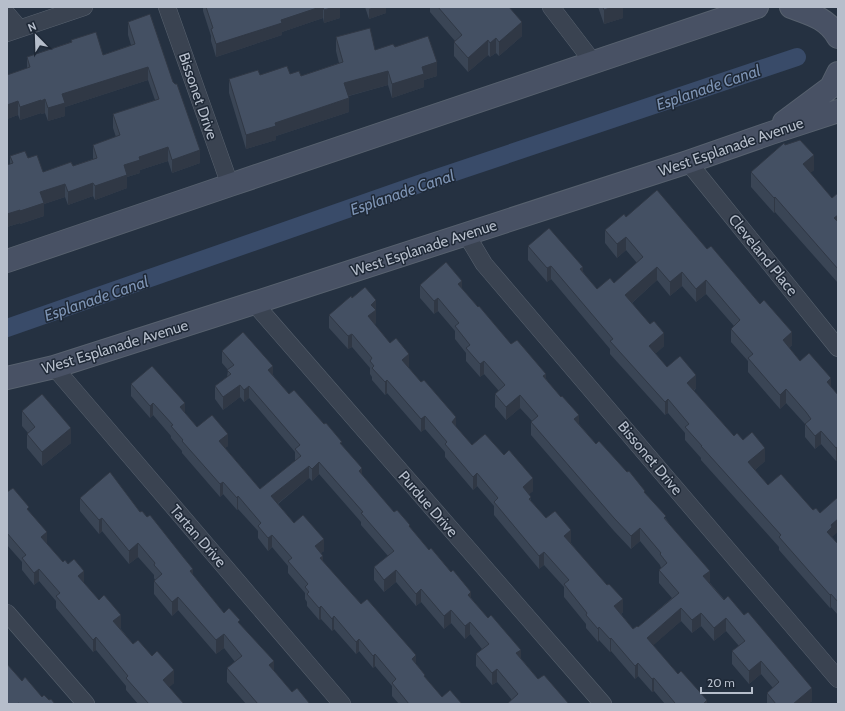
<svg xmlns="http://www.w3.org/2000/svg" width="845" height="711" font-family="Cabin,sans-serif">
  <rect width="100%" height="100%" fill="#253141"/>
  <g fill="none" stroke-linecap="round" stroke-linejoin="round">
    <path stroke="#394b69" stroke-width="18" d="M7 328 419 184 797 57"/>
    <g stroke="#57616e" stroke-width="18">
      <path id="street" d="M167 7 230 185
        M551 7 593 62
        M7 14 19 28
        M7 33 84 7
        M688 162 838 348
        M466 234 484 264 838 679
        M254 303 603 704
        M54 367 342 704
        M7 613 86 704"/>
    </g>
    <g stroke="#57616e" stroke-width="24">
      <path id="secondary" d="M791 7C810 14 827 18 838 37
        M784 122 831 87 838 73
        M7 261 230 185 757 7
        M7 378 54 367 254 303 688 162 771 133 838 111"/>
    </g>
    <use href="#street" stroke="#3a4351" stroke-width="17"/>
    <use href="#secondary" stroke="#485164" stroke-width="22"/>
  </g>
  <path fill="#3a4555" d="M203 7H340V18L324 23 323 18 282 32V35L216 57 211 41V36L203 11Z
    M365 7H386V13L369 19Z
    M428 7H509L522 36 499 56 496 53 490 57 488 55 468 72 454 56V42L455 41 430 12V8Z
    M598 7H623V18L604 24Z
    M128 22 200 163 172 173 168 161 140 170V173L127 177V188L95 200 93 196 68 205 65 197 44 204V216L20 224V223L7 227V165L10 164V156L28 158 43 172 73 166 93 159V145L116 137 113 128V114L155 100 148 80 65 107V116L48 121 45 113 41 114V113L20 120 18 115 7 119 27 68V57L71 42V40L103 55 131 45 128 35Z
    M336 37 375 50 395 47 437 76 424 80V87L392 98 388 85 349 96V112L276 136V140L246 149 229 93V79L260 75 290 74 301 76 339 63 336 51Z
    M785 145 814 170 810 173 832 198 838 193V283L775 212 774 213 751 187V172Z
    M626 217 707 249 792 345 789 348 800 361 831 387 838 395V459L836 461 821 444 815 449 805 437V424L786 403 780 409 748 372V361L731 342V329L734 326 706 294 696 302 682 286 670 296 657 280 632 303 664 346 655 354 667 367 696 388 694 391 734 436 743 440 765 461 755 470 768 485 832 537 838 544V615L831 607 830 608 779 550V547L701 460V458L685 440V433L668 413 665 415 610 354V349L551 279 547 282 528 260V246L583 272 597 289 614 283 637 263 626 250 617 258 605 243V230Z
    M420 285 462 289 511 344 546 379 579 424 596 444 645 493 666 519 710 583 812 701 808 704H767V693L773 688 761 674 749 684 732 664V651L739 646 726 631 714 641 701 626 692 633 681 621 653 645 678 674 707 704H665L654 691 652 692 638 676 635 679 611 651 610 652 599 640 598 642 586 628V624L564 597V587L544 565 539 569 494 515V506L477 486 473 490 445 457V452L425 429 421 432 387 393 385 395 372 380V377L370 374V368L352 347 348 349 329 328V315L352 298 376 313V323L374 324 456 427 472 445 533 491 529 494 531 501 546 518 571 543 623 612 621 614 633 629 638 627 672 598 659 583V570L661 568 660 565 640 541 631 549 614 531 531 435V422L532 421 520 408 506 420 495 407V394L499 391 484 374 480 377 466 361V353L455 339V331L438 311 434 314 420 298Z
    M222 351 273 375 289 394 342 445 362 475 394 512 410 528 471 598 538 679 569 704 512 700 497 682 492 685 476 666V654L482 649 470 634 465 639 451 623 444 629 421 602 416 606 396 582 384 592 374 580V567L388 556 361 525V522L319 474 312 481 309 478 278 504 294 523 324 551 321 553 323 562 416 664 425 678 442 697 462 704H399L392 696V686L375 666 373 668 359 651 356 654 334 629 332 631 321 619 319 620 307 606V602L305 599V593L288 573V566L272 547 268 551 258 538V531L238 509 237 510 223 494 220 497 182 453V451L171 438V436L153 415 150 418 131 396V384L185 413 197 427 228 446 225 448 260 489 295 461V452L249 398 244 402 240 397 223 410 215 399V386L227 377 228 370 222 363Z
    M22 411 71 443 42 466 27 448V434L28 433 22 426Z
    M7 492 29 512 47 544 63 562 84 583 121 627 120 628 133 644 174 683 169 687 184 704H138L126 690V686L96 650 93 652 56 608V601L39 581 34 585 22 570V562L7 545Z
    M80 498 140 512 224 613 240 624 274 671 292 692 310 704H246L227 682V668L235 662 224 648 216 654 178 610 172 616 154 594V581L155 580 154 578V575L138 557 129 564 102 531 99 534 80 511Z"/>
  <path fill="#303845" d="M320 7H323V18L282 32V35L216 57V44L281 20Z
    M334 7H340V18L324 23V10Z
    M374 7H386V13L369 19V9Z
    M612 7H623V18L604 24V10Z
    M522 22V36L499 56V42Z
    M496 38V53L490 57V43Z
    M488 40V55L468 72V58Z
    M437 62V76L424 80V87L392 98V84L422 67Z
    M148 67V80L65 107V116L48 121V108L62 94Z
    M388 71V85L344 97V83Z
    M349 98V112L276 136V140L246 149V135L275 123Z
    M45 99V113L41 114V101Z
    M41 100V113L20 120V107Z
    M18 101V115L7 119V105Z
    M168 147V161L140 170V173L127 177V188L95 200V186L124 165 139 157Z
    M200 150V163L172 173V160Z
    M814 155V170L803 179V164Z
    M93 183V196L68 205V192Z
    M65 184V197L44 204V216L20 224V211L40 192Z
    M775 197V212L774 213V198Z
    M20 210V223L7 227V214Z
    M838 215V229L834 218Z
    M626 237V250L617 258V244Z
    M551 266V279L547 282V268Z
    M583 267V280L580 269Z
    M657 267V280L625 309V295Z
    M682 272V286L670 296V282Z
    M706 280V294L696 302V289Z
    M462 281V294L458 284Z
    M438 298V311L434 314V301Z
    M376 300V323L368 329V316L371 305Z
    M792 332V345L783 354V340Z
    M664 333V346L649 360V346Z
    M352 334V347L348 349V336Z
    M409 354V367L402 373V360Z
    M484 361V374L480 377V364Z
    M273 366V378L268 370Z
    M546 374V387L543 376Z
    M696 375V388L687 396V383Z
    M831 378V392L827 382Z
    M387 380V393L385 395V382Z
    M240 385V397L223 410V397Z
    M249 386V398L244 402V390Z
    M786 389V403L780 409V395Z
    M520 395V408L506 420V407Z
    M668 399V413L665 415V402Z
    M153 403V415L150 418V406Z
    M185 403V416L180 407Z
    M579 415V428L574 419Z
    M425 416V429L421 432V419Z
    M456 417V430L452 422Z
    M71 428V443L42 466V452Z
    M821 431V444L815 449V436Z
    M228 434V446L219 453V441Z
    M838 446V459L836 461V448Z
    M765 448V461L748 476V462Z
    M319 462V474L312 481V469Z
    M309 466V478L271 509V496Z
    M362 468V481L359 471Z
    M477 473V486L473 490V477Z
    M533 478V491L523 500V487Z
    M223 482V494L220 497V484Z
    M238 496V509L237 510V498Z
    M102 518V531L99 534V520Z
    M838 519V532L832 537V540L827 532 831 525Z
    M640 528V541L631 549V536Z
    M571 530V543L564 536Z
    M47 532V545L41 537Z
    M272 535V547L268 551V538Z
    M324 539V551L315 558V546Z
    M138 543V557L129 564V551Z
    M544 552V565L539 569V556Z
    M323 556V568L320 558Z
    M39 569V581L34 585V573Z
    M193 569V582L190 571Z
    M396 570V582L384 592V580Z
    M84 571V583L78 576Z
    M710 571V584L703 576Z
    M421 589V602L416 606V594Z
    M471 592V604L468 595Z
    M831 594V607L830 608V595Z
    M178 597V610L172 616V602Z
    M623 599V612L614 619V606Z
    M321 606V619L319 620V608Z
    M681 608V621L647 651V638Z
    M451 610V623L444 629V616Z
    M701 613V626L692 633V620Z
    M121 615V627L113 633V621Z
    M334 616V629L332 631V619Z
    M726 618V631L714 641V628Z
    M470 622V634L465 639V626Z
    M599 627V640L598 642V629Z
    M224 634V648L216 654V640Z
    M96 637V650L93 652V640Z
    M611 638V651L610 652V639Z
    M359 639V651L356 654V642Z
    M521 650V662L516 653Z
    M375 654V666L373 668V656Z
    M416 655V668L412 659Z
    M274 661V674L269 665Z
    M761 661V674L749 684V671Z
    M638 663V676L635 679V666Z
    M497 669V682L492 685V673Z
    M174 670V683L163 693V680Z
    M654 678V691L652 692V679Z
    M812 688V701L808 704H793Z
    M707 700V704H703Z"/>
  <path fill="#445063" stroke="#303845" d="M206 7H320L281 20 282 23 216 44 211 29 213 28Z
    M323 7H334L324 10Z
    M438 7H509L522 22 499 42 496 38 490 43 488 40 468 58 454 42 462 35Z
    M603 7H612L604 10Z
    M150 14 173 82 175 84H177L200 150 172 160 168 147 139 157 140 160 124 165 127 175 95 186 93 183 68 192 65 184 40 192 44 203 20 211V210L7 214V165L13 163 10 156 25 151 28 158 37 155 43 172 71 162 73 166 97 158 93 145 120 135 113 114 159 99 148 67 62 94 65 103 48 108 45 99 41 101V100L20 107 18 101 7 105V75L30 67 27 57 72 42 71 40 96 32 103 55 135 44 128 22Z
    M370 28 375 50 393 44 395 47 428 36 437 62 422 67 424 74 392 84 388 71 344 83 349 98 275 123 276 126 246 135 229 79 258 70 260 75 287 66 290 74 299 71 301 76 343 62 336 37Z
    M800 140 814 155 803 164 832 198 838 193V215L834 218 838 222V269L775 197 774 198 751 172 784 143 785 145Z
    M657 190 707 249 711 246 760 304 764 300 792 332 783 340 800 361 809 353 831 378 827 382 838 395V446L836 448 821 431 815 436 805 424 811 419 806 412 786 389 780 395 748 358 753 354 731 329 740 320 706 280 696 289 682 272 670 282 657 267 625 295 650 324 654 321 664 333 649 346 667 367 680 356 696 375 687 383 734 436 737 433 743 440 752 432 765 448 748 462 768 485 781 474 813 510 816 508 820 513 838 497V519L831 525 832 527 827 532 838 544V602L831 594 830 595 779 537 781 535 701 446H702L685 427 689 424 668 399 665 402 610 341 613 339 551 266 547 268 528 246 549 228 583 267 580 269 597 289 610 278 614 283 643 257 626 237 617 244 605 230 624 214 626 217Z
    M446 262 462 281 458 284 478 307 479 306 511 344 517 340 546 374 543 376 561 397 562 396 579 415 574 419 596 444 599 441 627 472 629 471 645 491 644 492 666 516 664 518 710 571 703 576 724 600 728 596 744 615 748 612 812 688 793 704H776L767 693 779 682 761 661 749 671 732 651 745 641 726 618 714 628 701 613 692 620 681 608 647 638 678 674 681 671 707 700 703 704H674L675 703 654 678 652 679 638 663 635 666 611 638 610 639 599 627 598 629 586 615 587 613 564 584 569 580 544 552 539 556 494 502 498 498 477 473 473 477 445 444 447 442 425 416 421 419 387 380 385 382 372 368 374 366 370 361 372 358 352 334 348 336 329 315 351 296 352 298 365 287 376 300 371 305 376 310 368 316 390 343 396 338 409 354 402 360 421 382 424 380 456 417 452 422 472 445 485 434 504 455 509 450 533 478 523 487 531 497 529 499 546 518 555 511 571 530 564 536 607 585 609 584 623 599 614 606 633 629 637 626 638 627 679 593 659 570 667 563 660 554 661 553 640 528 631 536 614 518 531 422 538 416 520 395 506 407 495 394 505 385 484 361 480 364 466 348 470 345 455 326 459 323 438 298 434 301 420 285Z
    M243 332 273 366 268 370 289 394 294 390 324 424 326 423 342 442 340 443 362 468 359 471 394 512 397 510 410 525 409 526 429 550 431 548 451 572 453 570 471 592 468 595 488 618 491 615 521 650 516 653 538 679 544 675 569 704H507L518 694 497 669 492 673 476 654 489 644 470 622 465 626 451 610 444 616 421 589 416 594 396 570 384 580 374 567 394 551 361 513 363 512 319 462 312 469 309 466 271 496 294 523 303 515 324 539 315 546 323 556 320 558 361 604 367 599 416 655 412 659 425 675 424 676 442 697 450 690 462 704H409L392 683 396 679 375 654 373 656 359 639 356 642 334 616 332 619 321 606 319 608 307 594 309 592 305 587 308 584 288 561 292 558 272 535 268 538 258 526 261 523 238 496 237 498 223 482 220 484 182 441 183 440 171 426 173 425 153 403 150 406 131 384 152 366 185 403 180 407 197 427 212 415 228 434 219 441 260 489 301 456 295 449 300 445 249 386 244 390 240 385 223 397 215 386 231 374 227 370 234 365 222 351Z
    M42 394 71 428 42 452 27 434 35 427 22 411Z
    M110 472 140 512 142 511 147 517 150 515 184 558 193 569 190 571 224 613 229 608 240 620 238 622 274 661 269 665 292 692 297 688 310 704H258L227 668 242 656 224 634 216 640 178 597 172 602 154 581 162 574 154 565 155 563 138 543 129 551 102 518 99 520 80 498Z
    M13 488 29 507 27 509 47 532 41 537 63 562 65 560 68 564 74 559 84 571 78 576 99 600 104 595 121 615 113 621 133 644 138 640 152 656 157 651 174 670 163 680 184 704H149L126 678 128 676 96 637 93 640 56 596 60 593 39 569 34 573 22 558 26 555 7 533V492Z
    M7 664 22 681 25 677 42 697 44 695 49 700 51 699 55 704H20L19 703 17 704H9L7 702Z"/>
  <g text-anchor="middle" stroke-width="3" stroke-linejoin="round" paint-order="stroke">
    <g font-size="15" fill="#b6becb" stroke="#1e2836">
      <text transform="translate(198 96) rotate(71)" y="5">Bissonet Drive</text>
      <text transform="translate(731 147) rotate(-19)" y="5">West Esplanade Avenue</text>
      <text transform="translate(424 248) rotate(-18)" y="5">West Esplanade Avenue</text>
      <text transform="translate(763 255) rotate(51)" y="5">Cleveland Place</text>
      <text transform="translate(115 347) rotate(-17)" y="5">West Esplanade Avenue</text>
      <text transform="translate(650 458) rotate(50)" y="5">Bissonet Drive</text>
      <text transform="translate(428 504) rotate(49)" y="5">Purdue Drive</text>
      <text transform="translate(198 536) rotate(49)" y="5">Tartan Drive</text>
    </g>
    <g font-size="16" font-style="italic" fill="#7d93b3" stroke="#1e2836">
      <text transform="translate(708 87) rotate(-19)" y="6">Esplanade Canal</text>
      <text transform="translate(402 192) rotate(-19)" y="6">Esplanade Canal</text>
      <text transform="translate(96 298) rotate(-19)" y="6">Esplanade Canal</text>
    </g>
  </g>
  <rect width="845" height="711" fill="none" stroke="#b6becb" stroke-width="16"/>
  <g transform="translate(36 36) rotate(337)" stroke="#1e2836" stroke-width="3" paint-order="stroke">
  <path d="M0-3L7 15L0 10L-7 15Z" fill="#b6becb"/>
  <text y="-6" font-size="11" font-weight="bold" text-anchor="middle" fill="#b6becb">N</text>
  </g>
  <path d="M701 687v6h51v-6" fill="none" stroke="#b6becb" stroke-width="2"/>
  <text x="707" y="687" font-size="12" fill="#b6becb" stroke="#1e2836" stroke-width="3" paint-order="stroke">20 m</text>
</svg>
